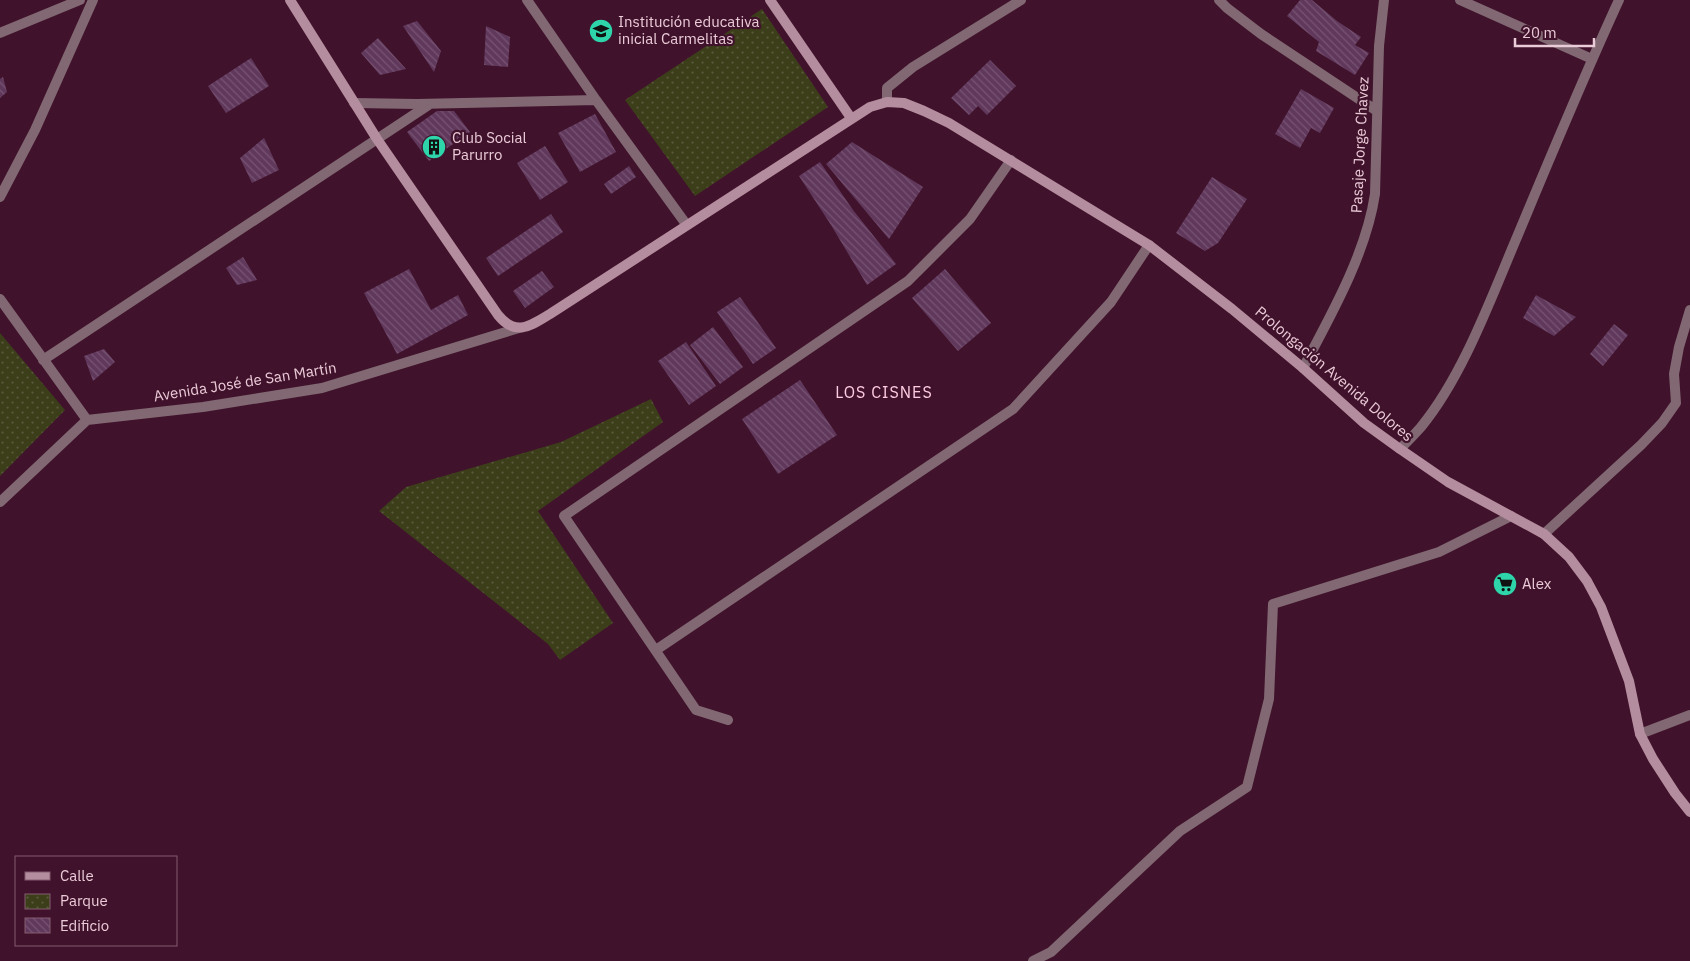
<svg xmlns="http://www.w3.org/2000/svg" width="1690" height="961" font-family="'IBM Plex Sans',sans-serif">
  <defs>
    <pattern id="park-dots" width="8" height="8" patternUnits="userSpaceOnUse" patternTransform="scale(1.25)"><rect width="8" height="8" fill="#3c3e1a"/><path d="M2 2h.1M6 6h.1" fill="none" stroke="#58593b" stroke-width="1.8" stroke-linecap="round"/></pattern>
    <pattern id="building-back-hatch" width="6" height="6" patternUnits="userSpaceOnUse" patternTransform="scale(1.25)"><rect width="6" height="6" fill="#60385c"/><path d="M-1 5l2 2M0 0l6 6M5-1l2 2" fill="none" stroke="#775373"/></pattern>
  </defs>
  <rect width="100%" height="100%" fill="#40122b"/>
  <path fill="url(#park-dots)" d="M762 9 828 107 695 196 625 100Z
    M0 333 65 410 0 476Z
    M651 399 663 422 538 511 613 623 560 660 548 644 379 511 406 487 561 442Z"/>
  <path fill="url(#building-back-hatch)" d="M1300 0H1312L1337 21 1361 37 1355 45 1369 53 1355 75 1316 51 1319 42 1287 16Z
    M417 21 441 51 434 72 403 26Z
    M486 26 510 37 508 67 484 65Z
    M378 38 406 69 380 75 361 53Z
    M251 58 269 86 226 113 208 86Z
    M990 60 1016 86 987 115 978 106 969 115 951 98Z
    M3 77 7 92 0 98V79Z
    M1301 89 1334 108 1320 133 1311 128 1300 148 1275 134Z
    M437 111H454L470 132 429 161 407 132Z
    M595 114 616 152 580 172 558 133Z
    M264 138 279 170 252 183 240 158Z
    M852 142 923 187 889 239 826 164Z
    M545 146 568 182 540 200 517 163Z
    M820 162 853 210 896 264 867 285 831 225 799 176Z
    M629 166 636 177 611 194 604 184Z
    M1212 177 1247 199 1218 243 1205 251 1176 233Z
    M551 214 563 232 498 276 486 258Z
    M243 257 257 280 237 285 226 268Z
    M409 269 431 310 458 295 468 315 397 354 364 293Z
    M945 269 991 323 958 351 912 298Z
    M542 271 554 287 525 308 513 291Z
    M1536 295 1576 317 1554 336 1523 318Z
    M740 297 776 348 753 364 717 312Z
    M1614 324 1628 335 1603 366 1590 354Z
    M713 327 743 367 720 384 690 345Z
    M686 342 716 386 689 405 658 361Z
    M104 349 115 362 93 381 84 356Z
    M800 380 837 435 778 474 742 419Z"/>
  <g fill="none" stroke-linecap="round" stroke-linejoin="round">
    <path stroke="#816873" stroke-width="10" d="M1460 0 1592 59
      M1640 734 1690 715"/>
    <path stroke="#816873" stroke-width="10" d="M527 0 596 100 686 224
      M1219 0 1227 8 1261 34 1377 111
      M0 33 80 0
      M887 102V88L913 67 1021 0
      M354 103 417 104 596 100
      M0 197 35 130 93 0
      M0 299 87 420
      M43 360 430 104
      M1303 368C1331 315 1366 254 1375 194L1379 46 1384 0
      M1400 449C1407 442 1414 435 1421 427 1463 376 1491 298 1517 237 1550 158 1583 78 1619 0
      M0 502 87 420 203 407 322 388 519 328
      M1544 534 1641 445 1662 423 1676 403 1674 374 1679 347 1690 310
      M656 650 1013 409 1111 302 1149 245
      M728 720 696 710 564 516 908 281 970 219 1011 160
      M1033 961 1051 952 1180 831 1247 787 1269 699 1273 604 1439 552 1511 516"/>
    <path stroke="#b48d9e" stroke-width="10" d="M290 0 377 139 498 315C516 337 530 326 550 314L870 107 887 102 904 103 924 111 949 123 1149 245 1232 309 1303 368 1364 423 1400 449 1448 482 1544 534 1569 557 1587 581 1601 607 1629 681 1640 734 1653 759 1675 793 1690 812
      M770 0 851 118"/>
  </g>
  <defs>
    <g id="school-disc" transform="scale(1.25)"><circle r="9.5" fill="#2ed4aa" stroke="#40122b"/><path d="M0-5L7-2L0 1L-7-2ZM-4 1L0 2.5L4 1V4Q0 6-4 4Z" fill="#111"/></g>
    <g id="building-disc" transform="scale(1.25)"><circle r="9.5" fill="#2ed4aa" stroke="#40122b"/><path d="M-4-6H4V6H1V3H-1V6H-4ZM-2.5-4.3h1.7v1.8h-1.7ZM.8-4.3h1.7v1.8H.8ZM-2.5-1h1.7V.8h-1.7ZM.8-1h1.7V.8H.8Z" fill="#111"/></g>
    <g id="supermarket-disc" transform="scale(1.25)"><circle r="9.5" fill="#2ed4aa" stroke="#40122b"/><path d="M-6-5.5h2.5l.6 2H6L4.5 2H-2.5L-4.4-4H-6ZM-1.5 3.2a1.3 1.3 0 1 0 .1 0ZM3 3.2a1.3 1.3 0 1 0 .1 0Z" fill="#111"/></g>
  </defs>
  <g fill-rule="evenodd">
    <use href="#school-disc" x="601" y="31"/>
    <use href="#building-disc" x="434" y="147"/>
    <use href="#supermarket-disc" x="1505" y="584"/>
  </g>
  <g text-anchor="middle" stroke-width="4.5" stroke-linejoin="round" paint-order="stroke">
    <g font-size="15" fill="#eacbd8" stroke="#40122b" text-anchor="start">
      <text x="618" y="27">Institución educativa<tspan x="618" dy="17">inicial Carmelitas</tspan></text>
      <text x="452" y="143">Club Social<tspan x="452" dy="17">Parurro</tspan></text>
      <text x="1522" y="589">Alex</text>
    </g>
    <g font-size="15" fill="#eacbd8" stroke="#40122b">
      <text transform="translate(1360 145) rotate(-87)" y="5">Pasaje Jorge Chavez</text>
      <text transform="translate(1334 374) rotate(40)" y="5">Prolongación Avenida Dolores</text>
      <text transform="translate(245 382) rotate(-9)" y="5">Avenida José de San Martín</text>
    </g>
    <g font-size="16" letter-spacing="1" fill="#fecce2" stroke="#40122b">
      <text x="884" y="398">LOS CISNES</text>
    </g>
  </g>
  <rect x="15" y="856" width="162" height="90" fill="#40122b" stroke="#845c70"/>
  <rect x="25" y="872" width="25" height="8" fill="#b48d9e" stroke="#845c70"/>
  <text x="60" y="881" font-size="15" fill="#eacbd8">Calle</text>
  <rect x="25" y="894" width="25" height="15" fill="url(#park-dots)" stroke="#845c70"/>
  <text x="60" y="906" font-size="15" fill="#eacbd8">Parque</text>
  <rect x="25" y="918" width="25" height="15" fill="url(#building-back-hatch)" stroke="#845c70"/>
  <text x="60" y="931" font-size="15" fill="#eacbd8">Edificio</text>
  <path d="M1515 38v8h79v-8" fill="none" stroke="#eacbd8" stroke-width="2.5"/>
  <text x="1522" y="38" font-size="15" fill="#eacbd8" stroke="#40122b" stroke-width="4" paint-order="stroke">20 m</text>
</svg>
